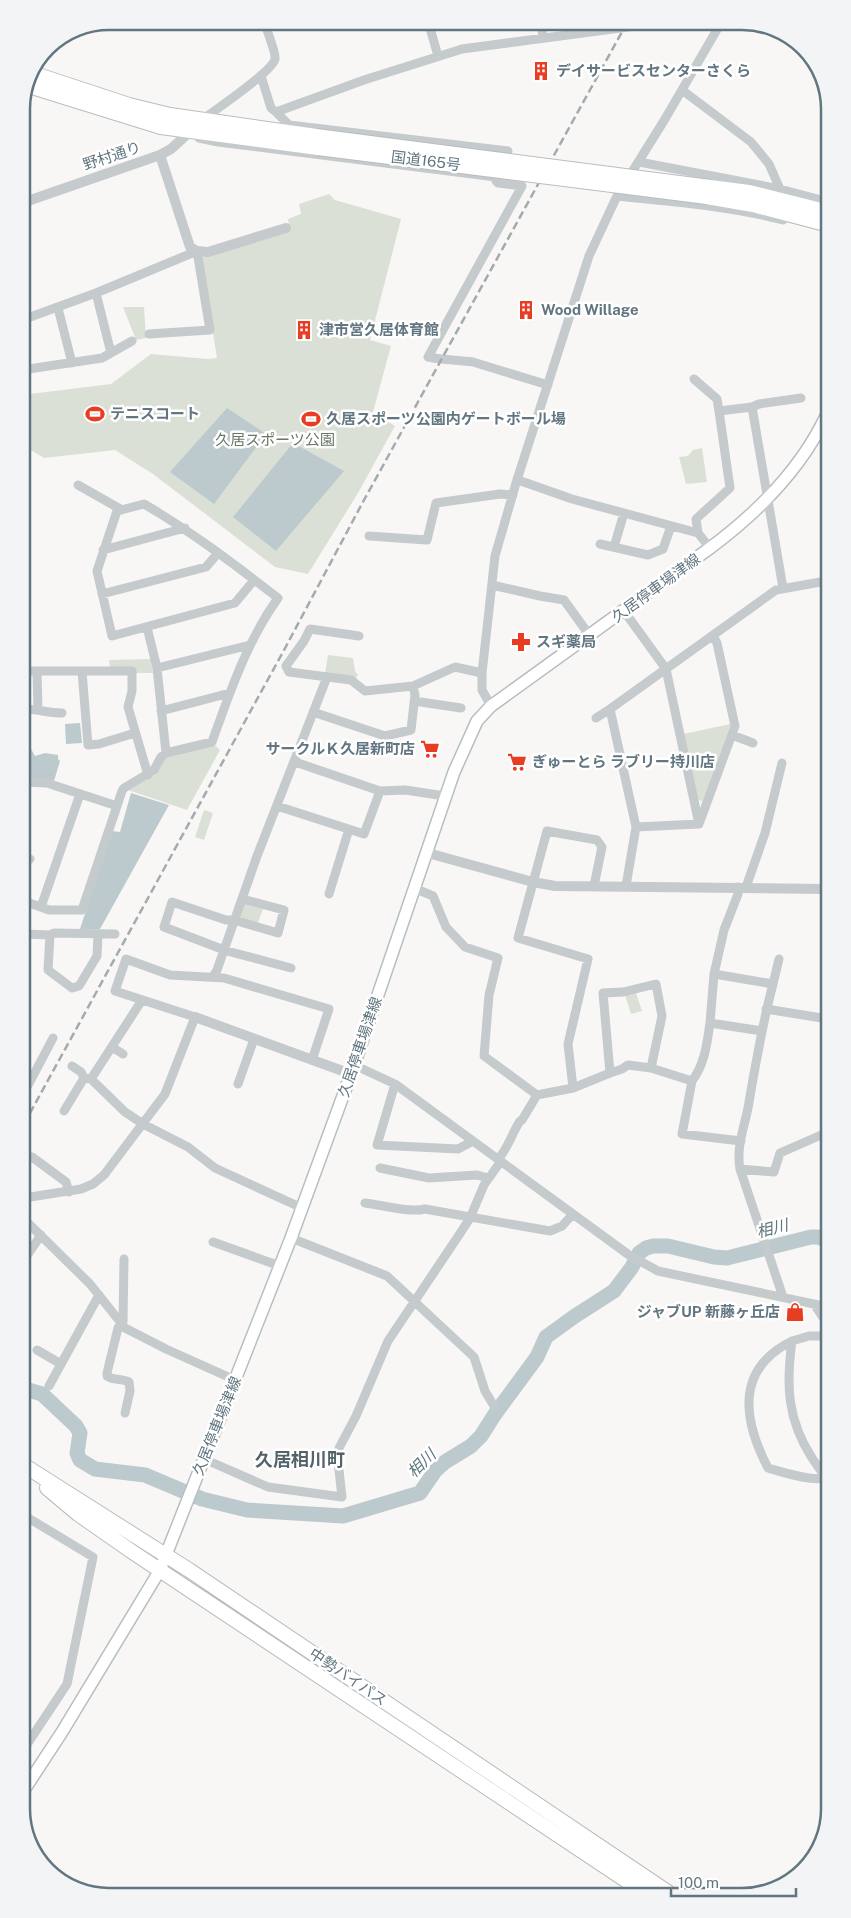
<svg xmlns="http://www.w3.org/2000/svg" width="851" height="1918" font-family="'Public Sans','Noto Sans JP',sans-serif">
  <rect width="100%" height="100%" fill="#f8f7f5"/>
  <path fill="#dae0d5" d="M329 194 335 200 401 219 370 340 391 346 373 412 395 426 358 493 308 574 275 567 153 474 115 450 44 458 22 445V395L111 384 151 354 208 359 217 358 201 257 290 230 288 219 301 214 299 204Z
    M123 307H144L146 338 136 340Z
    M702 448 707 482 686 484 679 457 688 456 693 450Z
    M328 655 353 658 355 671 358 675 356 678 325 673Z
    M151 659 153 673H135L110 667 109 660Z
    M730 724V726L703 801 697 800 684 734Z
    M215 745 220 750 187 810 128 790 156 774 164 760 168 757Z
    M204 810 213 813 204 840 195 837Z
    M244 904 263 909 258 923 238 918Z
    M636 993 642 1011 631 1014 625 995Z"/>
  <path fill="#bccacd" d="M227 408 266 434 214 504 170 472Z
    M293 443 344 471 276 551 233 517Z
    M80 723 82 743 66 744 65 724Z
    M31 749 35 756 45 753 58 755V759L60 761 54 781C44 778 33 780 26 775L25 750Z
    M131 793 169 805 100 929H80L112 831 120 832Z"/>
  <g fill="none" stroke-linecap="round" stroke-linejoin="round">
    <path stroke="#bccacd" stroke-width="15" d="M25 1389 42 1394 76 1426 80 1433 77 1453 80 1460 95 1469 145 1475 202 1499 247 1510 343 1516 420 1493 435 1471 445 1462 471 1446 481 1436 495 1414 537 1357 546 1337 575 1316 614 1291 632 1267 639 1253 646 1248 653 1246H668L714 1257 727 1258 811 1237H818L828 1241"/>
    <g stroke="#b7bec1" stroke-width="14">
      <path id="secondary" d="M26 1787 62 1732 160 1570 291 1238 351 1074 454 772 477 721 491 706 710 548C757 513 801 469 826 416"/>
    </g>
    <g stroke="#babdc0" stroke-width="16">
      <path id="trunk" d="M35 74 129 105 170 115 316 136
        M29 86 161 127 318 148
        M710 187 749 192 825 211
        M707 197 753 205 825 224
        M25 1466 189 1570 669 1893
        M47 1488 78 1514 131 1551 645 1893"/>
    </g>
    <path stroke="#c5cacc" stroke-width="9" d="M428 21 438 56
      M541 21 543 38
      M261 76 271 108 276 112 364 80 462 49 673 21
      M682 90 751 142 769 164 780 189
      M276 112 289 125 508 151 502 163
      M202 120C215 110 272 72 275 59 276 52 266 29 264 21
      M195 133 199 138 218 142 496 177V181L498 183 522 186 428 357C443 360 458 360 473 362L548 385
      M639 162 780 189 825 201
      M617 196C673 202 729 206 783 220
      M96 293 111 353
      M58 308 72 363
      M22 320 96 293 197 251 210 330 149 334
      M22 370 102 358 132 341
      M694 379 717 399 719 411
      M518 480 572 499 698 533 710 548
      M78 485 122 510
      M698 533 696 519 730 488 719 411 752 407
      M369 536 427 540 436 503 500 494 513 495
      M600 544 648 555 663 549 671 526
      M614 547 624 513
      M103 550 185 528
      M492 585 540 596 564 600 590 636
      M783 588 752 407 759 404 801 398
      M102 594 206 567 218 553
      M624 611 666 669 699 824
      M147 627 157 668 166 753
      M359 636 310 629 304 641 286 666 289 672 351 680 365 691 413 686 455 667 482 673
      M157 668 250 645
      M23 671H132V691L128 707 148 775
      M82 671 88 745 99 744 135 733
      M37 672 38 709
      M414 701 461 708
      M491 706 482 690V673L495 556 516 483 589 256 617 196 665 119 722 21
      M23 709C37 709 48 713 62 713
      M161 711 230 693
      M313 712 385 736 411 730 415 695 413 686
      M596 718 610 709
      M732 735 753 743
      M295 762 380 791 405 790 445 796
      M23 782 47 783 117 806
      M277 806 364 834 380 791
      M636 827 699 824 735 726 717 643 713 636
      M23 857 30 859
      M594 886 602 847 597 840 547 831 518 938 588 959 568 1044 573 1088 610 1073 603 993 623 992 656 984 662 1016 651 1068 692 1081 682 1134 741 1141
      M626 886 636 827 610 709 776 590 826 581
      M738 887V894L724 930 714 974 773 984C762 1025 755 1067 748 1108 744 1128 736 1148 740 1169L783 1297
      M746 887 765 833 782 763
      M414 888 433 896 446 927 465 947 498 958 489 995 484 1056 537 1095
      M329 894 349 829
      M242 899 284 910 278 933 234 920H226L172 902 164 927 227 951 291 968
      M24 901 49 910H82L122 791 124 788 154 770 161 757 166 753 212 742C230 692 247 641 278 598 234 564 192 532 144 504L117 511 97 571 112 636 235 603 254 580
      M41 907 80 794
      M24 934 50 935 48 970 72 988 79 986 97 956 98 934
      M50 935 54 933 115 934
      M714 974 710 1023 762 1031
      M213 977 217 970 257 856 327 677
      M773 984 779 959
      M766 1009 828 1019
      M112 1047 123 1054
      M354 1065 395 1084 629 1255 658 1271 828 1307
      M72 1066 81 1072 84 1078 91 1079 125 1112 143 1124 188 1147 215 1168 302 1208
      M610 1073 622 1069 628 1065 651 1068
      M91 1079 142 1000
      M692 1081C705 1064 707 1043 710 1023
      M238 1084 254 1039
      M395 1084 377 1145 458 1149 473 1141
      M24 1093 53 1038
      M64 1111 84 1078
      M32 1157 66 1182 69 1192
      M498 1159C508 1149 512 1133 520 1121L522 1120 537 1095 573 1088
      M380 1168 429 1178 477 1175 488 1178
      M740 1169 774 1172 780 1153 828 1132
      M24 1198 81 1189 93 1184 104 1175 165 1094 195 1017 115 991 126 959 170 975 224 978 329 1009 312 1060
      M365 1203C383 1205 408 1213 425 1209L550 1231 562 1226 573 1214
      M24 1219 90 1284 125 1328 166 1349 235 1380
      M291 1238 387 1276 474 1357 485 1391 494 1406
      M213 1242 280 1266
      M124 1259 123 1322 118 1328 107 1373V1376C113 1381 122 1378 129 1382L130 1391 125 1413
      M24 1260 41 1235
      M814 1304 828 1325
      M828 1336H809L792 1341C786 1385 787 1419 812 1458 817 1465 822 1474 829 1480
      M792 1341C735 1369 743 1420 768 1468 782 1472 817 1484 829 1476
      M37 1350 61 1364
      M49 1386 99 1295
      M204 1459 268 1487 342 1497 338 1461 339 1448 356 1416 388 1341 461 1232 470 1218 484 1185 501 1161
      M25 1516 93 1557 67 1684 26 1746"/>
    <path stroke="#c5cacc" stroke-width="10" d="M160 155 190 247 197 251 208 252 286 228
      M22 203 160 155 171 149 194 128
      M427 851 435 855 533 882 555 886 827 889
      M195 1017 351 1074"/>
    <use href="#secondary" stroke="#fff" stroke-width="11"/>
    <use href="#trunk" stroke="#fff" stroke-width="14"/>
    <path stroke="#a3abb0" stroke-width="2.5" stroke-dasharray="8 4" stroke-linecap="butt" d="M24 1124 283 652 364 500 628 21"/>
    <g stroke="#babdc0" stroke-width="16" stroke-linecap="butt">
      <path id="trunk-bridge" d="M316 136 710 187
        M318 148 707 197"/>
    </g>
    <use href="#trunk-bridge" stroke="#fff" stroke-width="14"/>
  </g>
  <defs>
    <g id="building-bare" transform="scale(1.5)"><path d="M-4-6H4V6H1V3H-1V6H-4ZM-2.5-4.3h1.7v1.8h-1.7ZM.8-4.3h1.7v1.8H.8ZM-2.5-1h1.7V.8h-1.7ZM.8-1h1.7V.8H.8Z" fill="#e93d23" stroke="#fff" stroke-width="2.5" paint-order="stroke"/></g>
    <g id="stadium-bare" transform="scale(1.5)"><path d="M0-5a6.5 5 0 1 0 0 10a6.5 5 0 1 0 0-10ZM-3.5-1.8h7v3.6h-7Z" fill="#e93d23" stroke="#fff" stroke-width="2.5" paint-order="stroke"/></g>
    <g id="pharmacy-bare" transform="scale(1.5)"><path d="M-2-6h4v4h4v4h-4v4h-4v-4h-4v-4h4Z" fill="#e93d23" stroke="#fff" stroke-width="2.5" paint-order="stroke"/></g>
    <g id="supermarket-bare" transform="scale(1.5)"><path d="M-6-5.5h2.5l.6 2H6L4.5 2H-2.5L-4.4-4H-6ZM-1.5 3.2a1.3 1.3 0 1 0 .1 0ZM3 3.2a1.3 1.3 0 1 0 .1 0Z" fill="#e93d23" stroke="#fff" stroke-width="2.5" paint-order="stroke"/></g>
    <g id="shop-bare" transform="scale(1.5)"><path d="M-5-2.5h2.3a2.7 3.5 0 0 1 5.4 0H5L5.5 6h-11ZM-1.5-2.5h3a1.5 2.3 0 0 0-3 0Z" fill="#e93d23" stroke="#fff" stroke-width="2.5" paint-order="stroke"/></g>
  </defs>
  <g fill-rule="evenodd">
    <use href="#building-bare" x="541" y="71"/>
    <use href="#building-bare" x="526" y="310"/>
    <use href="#building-bare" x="304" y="330"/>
    <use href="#stadium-bare" x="95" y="414"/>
    <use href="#stadium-bare" x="311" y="419"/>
    <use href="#pharmacy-bare" x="521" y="642"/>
    <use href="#supermarket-bare" x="430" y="749"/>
    <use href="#supermarket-bare" x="517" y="762"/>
    <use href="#shop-bare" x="795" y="1312"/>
  </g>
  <g text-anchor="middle" stroke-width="5" stroke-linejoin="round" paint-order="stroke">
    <g font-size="15" font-weight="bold" fill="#627681" stroke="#fff" text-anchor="start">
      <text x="556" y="76">デイサービスセンターさくら</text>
      <text x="541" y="315">Wood Willage</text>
      <text x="319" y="335">津市営久居体育館</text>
      <text x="110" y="419">テニスコート</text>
      <text x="326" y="424">久居スポーツ公園内ゲートボール場</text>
      <text x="536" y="647">スギ薬局</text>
      <text x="415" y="754" text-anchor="end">サークルＫ久居新町店</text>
      <text x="532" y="767">ぎゅーとら ラブリー持川店</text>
      <text x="780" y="1317" text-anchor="end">ジャブUP 新藤ヶ丘店</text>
    </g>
    <g font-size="15" fill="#627681" stroke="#fff">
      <text transform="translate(112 156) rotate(-18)" y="5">野村通り</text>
      <text transform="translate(426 161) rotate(7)" y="5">国道165号</text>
      <text transform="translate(656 588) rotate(-36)" y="5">久居停車場津線</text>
      <text transform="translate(360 1047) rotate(-71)" y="5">久居停車場津線</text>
      <text transform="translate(217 1426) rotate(-68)" y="5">久居停車場津線</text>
      <text transform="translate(348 1677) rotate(34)" y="5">中勢バイパス</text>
    </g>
    <g font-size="15" fill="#677961" stroke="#fff">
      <text x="275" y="445">久居スポーツ公園</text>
    </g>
    <g font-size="16" font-style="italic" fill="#5c767c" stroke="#fff">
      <text transform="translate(772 1228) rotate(-14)" y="6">相川</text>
      <text transform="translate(421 1463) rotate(-44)" y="6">相川</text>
    </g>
    <g font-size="18" font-weight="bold" fill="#54636b" stroke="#fff">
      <text x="300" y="1466">久居相川町</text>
    </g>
  </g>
  <path d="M0 0H851V1918H0ZM109 30H742A79 79 0 0 1 821 109V1809A79 79 0 0 1 742 1888H109A79 79 0 0 1 30 1809V109A79 79 0 0 1 109 30Z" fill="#f2f4f5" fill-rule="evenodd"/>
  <path fill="none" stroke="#627681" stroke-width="2.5" d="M109 30H742A79 79 0 0 1 821 109V1809A79 79 0 0 1 742 1888H109A79 79 0 0 1 30 1809V109A79 79 0 0 1 109 30Z"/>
  <path d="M671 1888v8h125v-8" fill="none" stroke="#627681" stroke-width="2.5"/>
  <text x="678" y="1888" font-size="15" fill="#627681" stroke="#ffffff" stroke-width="4" paint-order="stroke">100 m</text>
</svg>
